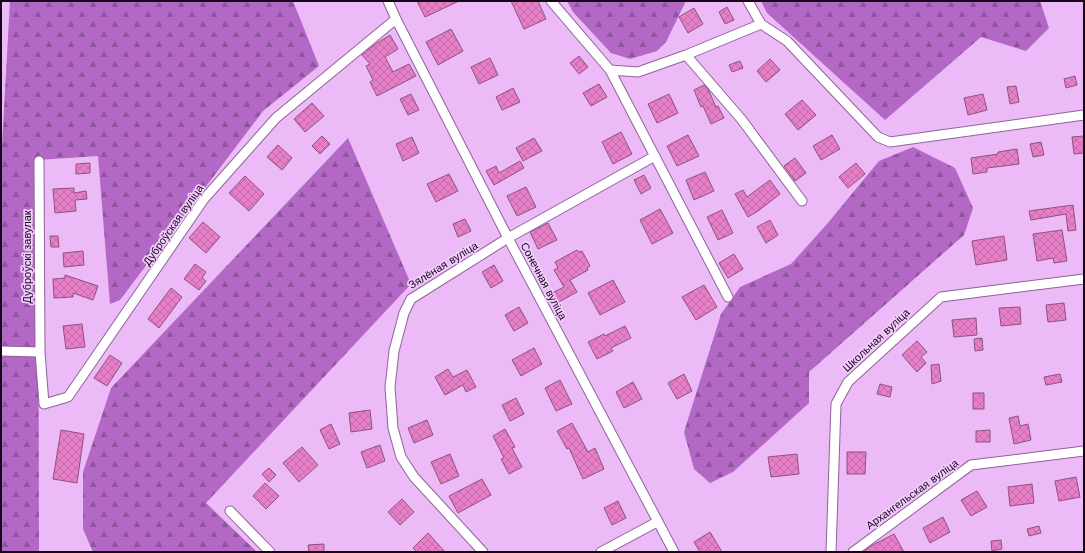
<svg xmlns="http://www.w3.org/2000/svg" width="1085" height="553" font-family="'Work Sans',sans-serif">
  <defs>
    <pattern id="forest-firs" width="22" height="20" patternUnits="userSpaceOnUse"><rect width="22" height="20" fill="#b268c4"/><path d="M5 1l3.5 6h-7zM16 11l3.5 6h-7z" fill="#90549e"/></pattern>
    <pattern id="building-cross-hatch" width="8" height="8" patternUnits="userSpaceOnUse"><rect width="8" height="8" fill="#e77fc8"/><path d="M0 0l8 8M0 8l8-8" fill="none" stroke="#c56cab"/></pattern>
  </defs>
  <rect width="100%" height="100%" fill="#ebbaf7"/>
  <path fill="url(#forest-firs)" d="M10 1H293L319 66 263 111 120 300 110 304 98 156 38 160 39 552H1V164Z
    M567 1H685V3L666 42 657 51 630 59 611 53 573 12Z
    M761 1H1040L1049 28 1026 51 981 37 885 120 767 13Z
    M348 138 411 284 206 503 257 552H93L83 529V472L111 388Z
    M913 147 955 168 973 208 964 235 809 372V403L733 472 710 483 694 469 684 432 721 314 740 287 791 264 827 224 879 161Z"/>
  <path fill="url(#building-cross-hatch)" stroke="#8e527c" d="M417 1H459L425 17Z
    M511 1H538L546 19 524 29Z
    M727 7 734 20 725 24 719 12Z
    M694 8 703 24 688 33 679 17Z
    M451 29 463 51 438 65 426 42Z
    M390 35 398 49 385 57 393 72 409 64 416 76 377 96 370 82 373 80 366 66 370 64 362 55 377 43Z
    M579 56 588 67 579 74 570 63Z
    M490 58 498 75 479 84 471 67Z
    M770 59 780 70 766 82 757 71Z
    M740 61 743 68 732 72 729 65Z
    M1075 76 1077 85 1066 88 1064 79Z
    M599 84 607 97 591 106 583 93Z
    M704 85 708 89 716 107 718 106 724 118 711 124 703 106 701 107 694 90Z
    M1016 86 1019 102 1010 104 1007 87Z
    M513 88 520 102 502 110 496 97Z
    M411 94 419 110 408 115 400 99Z
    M669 94 678 113 657 123 648 104Z
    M983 94 987 110 968 115 964 98Z
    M802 100 816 115 798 130 785 114Z
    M312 103 324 116 305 132 294 119Z
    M621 132 632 154 613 164 602 142Z
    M688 135 699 156 677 166 667 146Z
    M832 135 840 149 821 160 813 146Z
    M322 136 330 144 320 154 312 146Z
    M1084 136V153L1074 154 1072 137Z
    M412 137 419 153 403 161 396 144Z
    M534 138 542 151 523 161 516 148Z
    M1041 142 1044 155 1033 157 1030 144Z
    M278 145 292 158 282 170 267 157Z
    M1017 149 1019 164 987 168V172L973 174 971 158 998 154V152Z
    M795 158 806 173 795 181 784 166Z
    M520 161 524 168 494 185 486 171 496 166 499 173Z
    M90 163V173L76 174V164Z
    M856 163 865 174 848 188 839 177Z
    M705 172 714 191 694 200 686 180Z
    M449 174 458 191 436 202 427 184Z
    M644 175 651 188 641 194 634 180Z
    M245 176 264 194 249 211 229 193Z
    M770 180 780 194 758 211 748 217 735 194 743 190 747 197Z
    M526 187 536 207 517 216 507 196Z
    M74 188V193L86 191 87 199 75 200 76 211 55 213 53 189Z
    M1073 205 1076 230 1068 231 1066 214 1031 220 1029 211Z
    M660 209 673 233 652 244 640 220Z
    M722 210 733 233 718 240 707 217Z
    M465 219 471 231 458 237 453 224Z
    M770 220 778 235 766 243 757 227Z
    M203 222 220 237 206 253 189 238Z
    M548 223 557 240 538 249 530 232Z
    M1062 230 1067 261 1054 263 1053 258 1037 261 1033 234Z
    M50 236H58L59 247H51Z
    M1004 236 1007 260 976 265 972 241Z
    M577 250 579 252 582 251 590 266 587 268 588 270 570 280 577 292 557 303 552 293 564 287 554 270 558 268 555 262Z
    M83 251 84 265 64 267 63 253Z
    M734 254 743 269 728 278 719 263Z
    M195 264 206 272 202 278 206 281 199 290 184 279Z
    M494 265 503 281 491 288 482 272Z
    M65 275 98 286 93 300 73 293V297L54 298 53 279 65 278Z
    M613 280 625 302 600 315 588 293Z
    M704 285 717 307 696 320 682 297Z
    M171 288 182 297 159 328 148 319Z
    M1064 303 1066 320 1048 322 1046 305Z
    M519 307 528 323 514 331 505 315Z
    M1020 307 1021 324 1001 326 999 308Z
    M976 318 977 335 954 337 952 320Z
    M82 324 85 347 66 349 63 326Z
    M625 326 631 338 611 348 613 351 597 359 588 342 604 334 605 336Z
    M982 338 983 350 975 351 974 339Z
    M917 341 927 352 921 357 926 363 917 372 902 355Z
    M534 348 542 364 521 376 512 360Z
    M110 355 122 363 107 386 94 378Z
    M939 364 941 381 932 384 931 365Z
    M448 369 453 377 467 370 476 387 466 392 463 385 445 395 435 377Z
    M684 374 692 391 677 399 668 383Z
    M1060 374 1062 382 1046 385 1044 377Z
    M560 380 572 404 556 411 545 388Z
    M633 382 642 399 624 408 616 392Z
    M880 384 892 387 890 397 877 394Z
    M973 393H984V409H973Z
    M516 398 524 414 510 421 502 405Z
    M370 410 372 429 351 432 349 413Z
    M1018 416 1020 426 1028 424 1031 440 1014 444 1009 418Z
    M427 420 433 435 414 443 408 428Z
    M572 423 588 452 595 448 604 469 583 479 569 448 567 449 557 431Z
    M331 424 340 444 329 449 320 430Z
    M505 429 515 447 512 448 522 467 509 474 501 459 504 458 493 436Z
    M61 430 84 434 77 483 53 479Z
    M990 430V442H976V431Z
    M380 445 385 461 367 468 361 452Z
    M302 447 318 465 299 482 283 463Z
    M847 452H866L865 474H847Z
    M450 454 459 476 441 484 431 462Z
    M797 454 799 474 771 477 768 457Z
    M269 468 276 475 269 482 262 474Z
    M1076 477 1080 497 1059 501 1055 481Z
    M482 479 491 495 458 513 449 496Z
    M265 483 279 496 266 509 253 496Z
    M1032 484 1034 503 1010 506 1008 487Z
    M977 491 987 507 971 516 961 500Z
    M402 499 414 512 400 525 388 512Z
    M618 501 626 518 612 525 604 508Z
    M943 517 950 532 930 543 923 528Z
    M1039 526 1041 533 1029 536 1027 529Z
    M710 532 722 552H700L694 542Z
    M428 533 445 552H417L413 548Z
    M894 534 904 552H863L871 546Z
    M1001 540 1002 549 992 551 991 541Z
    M324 544V552H309L308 545Z"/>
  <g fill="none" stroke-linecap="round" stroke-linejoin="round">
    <g stroke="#8f639a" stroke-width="11">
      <path id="minor" d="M388 1 396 19 508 238 674 552
        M551 1 610 70 728 297
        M748 1 761 24 787 41 878 137 890 142 1084 115
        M686 55 742 120 802 201
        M610 70 638 72 686 55 761 24
        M39 161 40 352 44 404 68 397 204 199 276 118 396 19
        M1 351 40 352
        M230 511 270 552
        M483 552 414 477 401 457 393 428 390 387 394 351 404 313 411 299 508 238 655 156
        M601 552 657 522
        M831 552 836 404 848 382 941 297 1084 279
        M853 552 971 465 1084 451"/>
    </g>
    <use href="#minor" stroke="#fff" stroke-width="9"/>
  </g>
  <g text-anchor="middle" stroke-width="3.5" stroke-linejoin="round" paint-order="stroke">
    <g font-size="11" fill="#17061b" stroke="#f2ccfc">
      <text transform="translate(173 225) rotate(-55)" y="4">Дуброўская вуліца</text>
      <text transform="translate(27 257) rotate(-90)" y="4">Дуброўскі завулак</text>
      <text transform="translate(443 265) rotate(-32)" y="4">Зялёная вуліца</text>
      <text transform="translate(544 281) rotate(62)" y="4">Сонечная вуліца</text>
      <text transform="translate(876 340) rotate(-43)" y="4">Школьная вуліца</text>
      <text transform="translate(912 494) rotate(-36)" y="4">Архангельская вуліца</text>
    </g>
  </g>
  <rect width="1085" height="553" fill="none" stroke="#17061b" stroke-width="4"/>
</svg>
